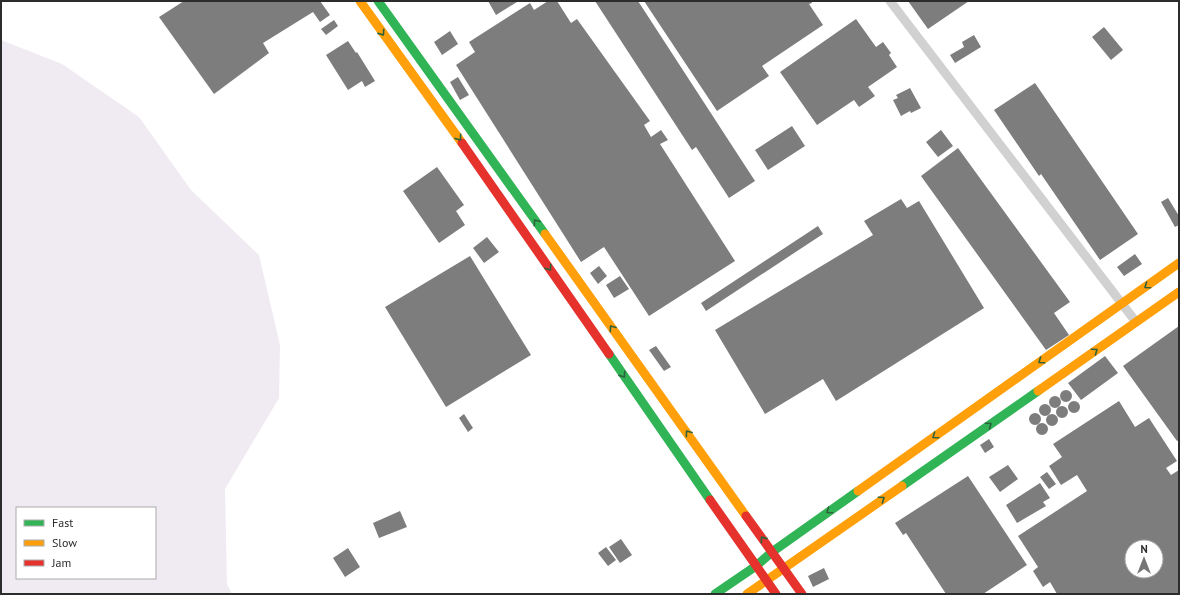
<svg xmlns="http://www.w3.org/2000/svg" width="1180" height="595" font-family="'PT Sans',sans-serif">
  <rect width="100%" height="100%" fill="#fff"/>
  <path fill="#f0ebf3" fill-rule="evenodd" d="M1 40 62 64 139 117 191 190 259 255 280 345 279 398 225 489 227 584 232 594H1ZM17 508H155V578H17Z"/>
  <path fill="#7d7d7d" fill-rule="evenodd" d="M184 1H320L330 15 320 22 313 12 263 43 269 53 214 94 159 17Z
    M488 1H516L517 2 496 15Z
    M548 1H557L571 23 577 19 650 121 644 125 651 137 661 130 668 140 660 144 735 261 649 316 604 247 581 262 456 65 475 52 469 42 530 3 534 10Z
    M595 1H638L755 181 729 198 696 147 692 150Z
    M644 1H811L812 3 809 4 823 25 762 66 769 76 717 111Z
    M908 1H969L928 29Z
    M856 19 876 47 883 42 891 53 889 55 897 67 868 87 875 96 859 107 854 100 817 125 780 72Z
    M334 20 338 26 326 35 321 29Z
    M1104 27 1123 50 1111 60 1092 37Z
    M450 31 458 44 442 55 434 42Z
    M974 35 981 47 955 63 950 55 964 47 962 42Z
    M348 41 356 53 357 52 375 81 365 87 362 81 348 90 326 55Z
    M458 77 469 95 460 100 450 82Z
    M1035 83 1138 234 1100 260 1041 174 1039 176 994 110Z
    M910 88 921 108 911 113 910 111 901 116 893 100 898 98 896 95Z
    M792 126 805 146 768 170 755 150Z
    M941 130 953 146 938 157 926 142Z
    M958 148 1070 302 1054 313 1069 335 1046 350 921 176Z
    M437 167 464 205 456 211 465 225 439 243 403 191Z
    M1168 198 1179 216V225L1175 227 1161 202Z
    M901 199 907 208 919 201 984 308 836 401 823 379 765 414 715 330 873 235 864 221Z
    M818 226 823 234 706 311 701 303Z
    M487 237 499 252 484 263 473 248Z
    M1135 254 1142 264 1124 276 1117 267Z
    M470 256 531 355 446 407 385 307Z
    M599 266 607 276 598 284 590 273Z
    M620 276 629 289 614 298 606 285Z
    M1179 326V440L1177 441 1123 366Z
    M656 346 671 367 664 371 649 350Z
    M1105 356 1118 373 1081 400 1068 383Z
    M1060 396a6 6 0 1 1 12 0a6 6 0 1 1-12 0Z
    M1049 402a6 6 0 1 1 12 0a6 6 0 1 1-12 0Z
    M1119 401 1135 427 1149 418 1177 461 1166 468 1171 475 1179 470V594H1057L1050 582 1043 587 1033 571 1038 567 1018 536 1087 491 1077 475 1061 485 1049 466 1062 457 1053 444ZM1132 547H1156V571H1132Z
    M1068 407a6 6 0 1 1 12 0a6 6 0 1 1-12 0Z
    M1039 410a6 6 0 1 1 12 0a6 6 0 1 1-12 0Z
    M1056 412a6 6 0 1 1 12 0a6 6 0 1 1-12 0Z
    M1029 419a6 6 0 1 1 12 0a6 6 0 1 1-12 0Z
    M464 414 473 428 468 432 459 418Z
    M1046 420a6 6 0 1 1 12 0a6 6 0 1 1-12 0Z
    M1036 429a6 6 0 1 1 12 0a6 6 0 1 1-12 0Z
    M989 439 994 447 985 453 980 445Z
    M1008 465 1018 479 1000 492 989 477Z
    M1047 472 1056 484 1049 489 1040 477Z
    M968 476 1027 565 983 594H946L906 533 903 535 895 523Z
    M1040 483 1050 498 1043 502 1046 506 1017 523 1006 505Z
    M400 511 407 527 379 538 373 523Z
    M621 539 632 555 620 563 609 547Z
    M606 547 616 560 608 566 598 553Z
    M348 548 360 567 345 577 333 558Z
    M824 568 829 579 813 587 808 576Z"/>
  <g fill="none" stroke-linecap="round" stroke-linejoin="round">
    <path stroke="#d1d1d1" stroke-width="9" d="M890 1 1136 322"/>
    <path stroke="#30b455" stroke-width="9" d="M378 1 545 234
      M609 354 710 500
      M902 486 1038 391
      M715 594 756 566 772 552 858 491"/>
    <path stroke="#ff9f0a" stroke-width="9" d="M360 1 462 143
      M545 234 746 516
      M1038 391 1179 292
      M858 491 1179 263
      M747 594 902 486"/>
    <path stroke="#e5322d" stroke-width="9" d="M462 143 609 354
      M710 500 776 594
      M746 516 802 594"/>
  </g>
  <defs><path id="oneway-chevron" d="M-2-3.5L2.5 0L-2 3.5" fill="none" stroke-width="1.6" stroke-linecap="round" stroke-linejoin="round"/></defs>
  <g stroke="#2e623c">
    <use href="#oneway-chevron" transform="translate(382 33) rotate(55)"/>
    <use href="#oneway-chevron" transform="translate(459 138) rotate(54)"/>
    <use href="#oneway-chevron" transform="translate(536 222) rotate(-126)"/>
    <use href="#oneway-chevron" transform="translate(549 268) rotate(55)"/>
    <use href="#oneway-chevron" transform="translate(1147 286) rotate(145)"/>
    <use href="#oneway-chevron" transform="translate(612 328) rotate(-126)"/>
    <use href="#oneway-chevron" transform="translate(1095 351) rotate(-35)"/>
    <use href="#oneway-chevron" transform="translate(1041 361) rotate(145)"/>
    <use href="#oneway-chevron" transform="translate(623 375) rotate(55)"/>
    <use href="#oneway-chevron" transform="translate(989 425) rotate(-35)"/>
    <use href="#oneway-chevron" transform="translate(688 433) rotate(-126)"/>
    <use href="#oneway-chevron" transform="translate(935 436) rotate(145)"/>
    <use href="#oneway-chevron" transform="translate(882 499) rotate(-35)"/>
    <use href="#oneway-chevron" transform="translate(829 511) rotate(145)"/>
    <use href="#oneway-chevron" transform="translate(763 539) rotate(-125)"/>
  </g>
  <rect width="1180" height="595" fill="none" stroke="#2c2c2c" stroke-width="4"/>
  <rect x="16" y="507" width="140" height="72" fill="#ffffff" stroke="#ababab"/>
  <rect x="24" y="520" width="20" height="6" fill="#30b455" stroke="#ababab"/>
  <text x="52" y="527" font-size="12" fill="#2c2c2c">Fast</text>
  <rect x="24" y="540" width="20" height="6" fill="#ff9f0a" stroke="#ababab"/>
  <text x="52" y="547" font-size="12" fill="#2c2c2c">Slow</text>
  <rect x="24" y="560" width="20" height="6" fill="#e5322d" stroke="#ababab"/>
  <text x="52" y="567" font-size="12" fill="#2c2c2c">Jam</text>
  <g transform="translate(1144 559)"><circle r="19" fill="#ffffff" stroke="#ababab"/>
  <path d="M0-3L7 15L0 10L-7 15Z" fill="#767676"/>
  <text y="-6" font-size="11" font-weight="bold" text-anchor="middle" fill="#2c2c2c">N</text>
  </g>
</svg>
